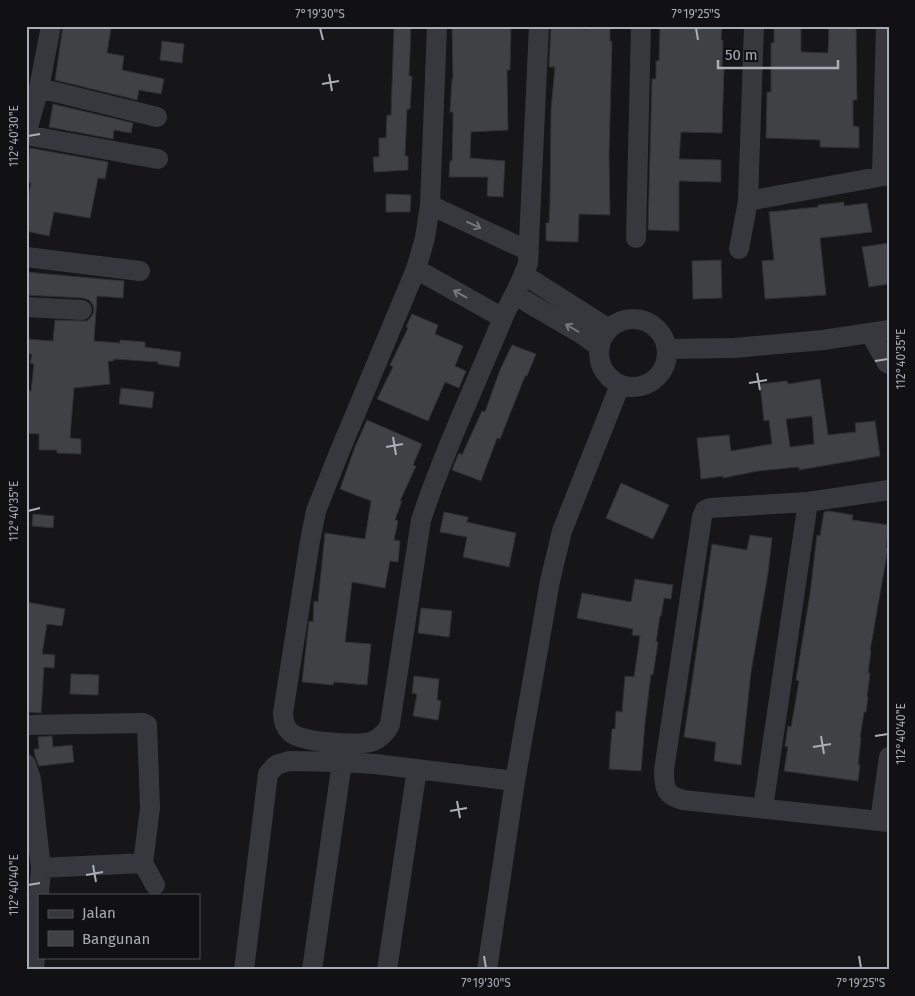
<svg xmlns="http://www.w3.org/2000/svg" width="915" height="996" font-family="'Fira Sans',sans-serif">
  <rect width="100%" height="100%" fill="#161618"/>
  <path fill="#404145" stroke="#303034" fill-rule="evenodd" d="M63 26H99L111 28 107 53 124 56 122 70 164 79 161 94 139 90 137 100 55 80Z
    M394 26H411L409 76H412L411 93 410 109H407L405 156H408V170L374 172 373 157H379V138H386L387 115H391Z
    M452 26H511L510 70H507L508 130 471 132 470 158 505 161 503 197 487 196 488 177H449L450 161H452L453 125V112H450L452 79H453Z
    M588 26H610V41L612 42 609 156 610 215 579 214 578 242 546 241V223H549L550 202 551 110 555 67H549L551 27 588 29Z
    M660 26H722L721 40H723L722 67H724L722 133 681 132 679 159 721 160V182L679 181V231L648 230 652 79H656V61H659Z
    M774 26H801V52L828 53 829 26H856L857 100H853V126L859 127V148L820 147V140L766 138 767 92H771V43H774Z
    M162 41 184 44 182 63 160 60Z
    M53 104 133 123 131 133 114 130 113 139 49 127Z
    M30 148 108 162 105 179 98 178 90 218 54 212 49 236 26 231V206L31 183 26 182V170Z
    M386 194 411 195 410 212H386Z
    M844 202V206L867 203 872 232 820 238 826 295 765 299 762 261 774 260 769 212 818 207V205Z
    M889 243V284L869 287 862 247Z
    M721 260 722 298 693 299 692 261Z
    M26 272 124 281 123 298 97 296 94 341 120 343V340L145 342V347L181 352 179 367 158 364V362L114 359 113 361H108L110 384 74 388 70 438 81 439V454L57 453V450H39V434L26 433V390L31 391 34 364 30 363 32 354H26V339L53 341 55 320 87 321 92 316 94 310 93 305 89 300 83 298 26 295Z
    M412 314 438 325 435 334 463 346 455 366 466 371 459 388 445 382 428 421 377 399 393 367 390 365 408 328 406 327Z
    M512 345 536 354 527 376H525L500 439 497 438 481 481 452 470 459 453 462 455 482 411 485 412 500 370Z
    M820 379 828 435 856 432 855 423 875 421 880 456 799 470V467L758 471 723 478V476L701 479 697 438 729 435 731 451 772 444 769 420 764 421 760 384 787 381 788 384ZM812 416 814 444 790 447 786 419Z
    M121 388 154 392 152 408 119 404Z
    M367 420 422 444 413 465 416 466 400 501H402L395 520 398 521 394 540 400 541 398 562 390 561 385 588 352 582 345 642 371 644 367 685 334 682 333 685 302 682 309 621 313 622 314 601 318 602 325 533 365 539 371 501 340 489 355 447Z
    M621 483 669 505 653 539 606 518Z
    M829 511 853 515 852 520 889 525 886 547 888 548 870 651H871L868 673H870L867 697H868L866 712H864L860 738H861L858 765H860L858 781 784 771 788 747 785 746 788 726 791 727 795 705 799 681 796 680 810 594 817 535 820 536 824 512Z
    M444 512 468 517 467 522 516 533 509 567 463 557 467 537 440 532Z
    M33 514 54 516 53 528 32 526Z
    M750 535 772 538 768 573 751 672 741 765 714 761 716 742 684 737 712 544 747 550Z
    M635 579 673 585 671 599 664 598 661 616H660L656 642H658L653 675 651 674 645 723 641 771 609 769 612 729H615L616 711 622 712 625 676 634 677 640 636 632 635 633 629 577 618 582 593 631 602Z
    M26 602 65 609 62 626 47 624 42 654 55 655 54 668 44 667 41 713 26 712Z
    M421 608 452 611 449 637 418 633Z
    M71 674 99 675 98 695 70 694Z
    M414 676 439 679 437 700 441 701 438 720 413 716 417 694 412 693Z
    M52 736 53 747 72 745 74 762 39 766 35 756 34 749H39L38 737Z"/>
  <g fill="none" stroke-linecap="round" stroke-linejoin="round">
    <path stroke="#37383d" stroke-width="20" d="M437 26 430 205 425 238 416 269 339 453 316 511 310 541 283 713C283 719 285 727 290 732 300 743 356 745 371 742 379 739 387 732 390 724L421 520C443 454 473 390 500 325 508 304 521 285 528 263L539 26
      M39 88 157 117
      M26 134 39 88 51 26
      M26 135 158 159
      M882 176 886 26
      M748 201 889 175
      M430 205 529 251
      M636 238 641 26
      M739 249 748 201 754 26
      M26 257 140 271
      M416 269 503 318
      M524 275 609 329
      M515 295 580 333 600 347
      M26 307 82 310
      M599 353a34 34 0 1 1 68 0a34 34 0 1 1-68 0Z
      M870 333 887 363 889 364
      M667 349 734 348 823 340 889 330
      M889 490 808 502 710 508 705 510 702 517 664 770C664 788 665 795 683 800L889 822
      M26 725 143 723 147 725 150 808 143 863 155 885
      M26 764 31 779 41 868 39 895
      M763 808 808 502
      M880 821 889 757
      M41 868 143 863
      M34 970 39 899
      M244 970 268 774 276 765 289 761 342 762 375 764 515 781
      M312 970 342 762
      M387 970 417 769
      M487 970 515 781 550 581 562 531 620 385"/>
  </g>
  <defs><path id="oneway-shaft" d="M-6 0H5M1.5-3L5.5 0L1.5 3" fill="none" stroke-width="1.6" stroke-linecap="round" stroke-linejoin="round" transform="scale(1.25)"/></defs>
  <g stroke="#757881">
    <use href="#oneway-shaft" transform="translate(474 225) rotate(25)"/>
    <use href="#oneway-shaft" transform="translate(460 294) rotate(-151)"/>
    <use href="#oneway-shaft" transform="translate(572 328) rotate(-150)"/>
  </g>
  <path fill="none" stroke="#a8adb8" stroke-width="2" d="M320 28 323 40M696 28 698 40M329 74 332 91M322 84 339 81M28 136 40 134M875 361 888 359M757 373 760 390M749 383 767 380M393 437 396 455M386 447 403 444M28 511 40 508M821 736 824 754M875 736 888 734M813 747 831 744M457 801 460 818M450 811 467 808M93 865 96 882M86 875 103 872M28 885 40 883M484 956 486 968M859 956 861 968"/>
  <rect width="915" height="996" fill="none" stroke="#111113" stroke-width="55"/>
  <rect x="38" y="894" width="162" height="65" fill="#111113" stroke="#4d4f55"/>
  <rect x="48" y="910" width="25" height="8" fill="#37383d" stroke="#4d4f55"/>
  <text x="82" y="918" font-size="15" fill="#a8adb8">Jalan</text>
  <rect x="48" y="931" width="25" height="15" fill="#404145" stroke="#4d4f55"/>
  <text x="82" y="944" font-size="15" fill="#a8adb8">Bangunan</text>
  <path d="M718 60v8h120v-8" fill="none" stroke="#a8adb8" stroke-width="2.5"/>
  <text x="725" y="60" font-size="15" fill="#a8adb8" stroke="#111113" stroke-width="4" paint-order="stroke">50 m</text>
  <rect x="28" y="28" width="860" height="940" fill="none" stroke="#a8adb8" stroke-width="2"/>
  <g font-size="12" text-anchor="middle" fill="#a8adb8">
    <text x="320" y="18">7°19'30"S</text>
    <text x="696" y="18">7°19'25"S</text>
    <text transform="translate(14 136) rotate(-90)" y="4">112°40'30"E</text>
    <text transform="translate(901 359) rotate(-90)" y="4">112°40'35"E</text>
    <text transform="translate(14 511) rotate(-90)" y="4">112°40'35"E</text>
    <text transform="translate(901 734) rotate(-90)" y="4">112°40'40"E</text>
    <text transform="translate(14 885) rotate(-90)" y="4">112°40'40"E</text>
    <text x="486" y="987">7°19'30"S</text>
    <text x="861" y="987">7°19'25"S</text>
  </g>
</svg>
